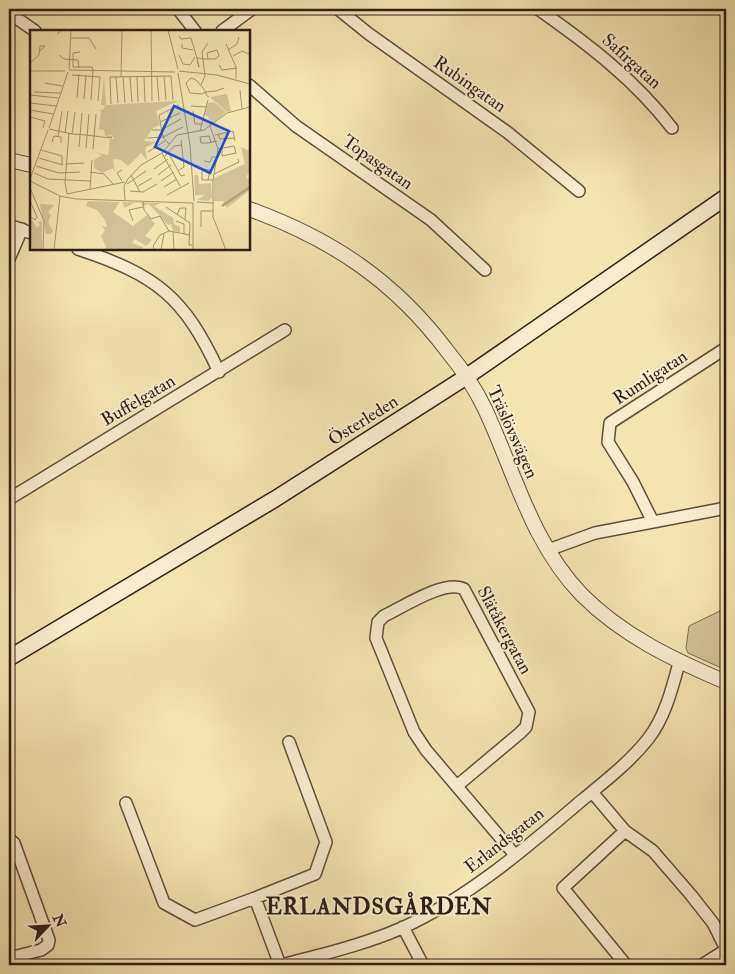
<svg xmlns="http://www.w3.org/2000/svg" width="735" height="974" font-family="'IM FELL Double Pica',serif">
  <rect width="100%" height="100%" fill="#f3e4b0"/>
  <filter id="stains"><feTurbulence type="fractalNoise" baseFrequency=".004" numOctaves="4"/><feColorMatrix values="0 0 0 0 .2 0 0 0 0 .09 0 0 0 0 .02 0 0 0 .5 -.17"/></filter>
  <radialGradient id="worn" r=".72"><stop offset=".6" stop-color="#630" stop-opacity="0"/><stop offset="1" stop-color="#630" stop-opacity=".3"/></radialGradient>
  <path fill="#d1c395" stroke="#7e7254" d="M726 608V670L688 653 686 648 689 626Z"/>
  <g fill="none" stroke-linecap="round" stroke-linejoin="round">
    <g stroke="#5e513a" stroke-width="14">
      <path id="minor" d="M178 9 195 31
        M338 9 369 34 507 132 579 191
        M538 9C588 44 635 80 672 128
        M723 9 726 12
        M9 13 35 31
        M222 31 252 9
        M249 85 296 126 431 220 485 270
        M9 225 31 233
        M78 249C156 275 184 296 219 372
        M9 259 22 229
        M9 499 285 330
        M653 522 633 482 608 442 610 423 726 348
        M548 550 595 533 726 508
        M458 785 520 733 526 727 529 712 464 589C445 579 403 607 384 616L378 622 376 638 414 732 426 750 515 855
        M592 792 625 831 653 851 691 895 713 923 726 949
        M126 803 164 903 195 920 255 898 280 965
        M625 831 563 888 626 965
        M9 839 14 843 49 940 48 945 41 950 9 958
        M255 898 315 874 326 842 289 742
        M403 927 423 965
        M282 965C323 954 363 945 402 928 468 898 526 848 581 801 604 782 629 763 648 739 665 717 672 689 679 663
        M702 965 726 950"/>
    </g>
    <g stroke="#5e513a" stroke-width="16">
      <path id="tertiary" d="M9 160 31 165
        M249 209C332 239 395 281 448 352 462 369 475 388 485 409 515 473 531 542 582 595 623 636 674 660 726 682"/>
    </g>
    <g stroke="#2c2012" stroke-width="18">
      <path id="secondary" d="M9 658 275 499 466 377 726 197"/>
    </g>
    <use href="#minor" stroke="#f7edcc" stroke-width="11"/>
    <use href="#tertiary" stroke="#f7edcc" stroke-width="14"/>
    <use href="#secondary" stroke="#f7edcc" stroke-width="15"/>
  </g>
  <g text-anchor="middle" stroke-width="4" stroke-linejoin="round" paint-order="stroke">
    <g font-size="18" fill="#2c2012" stroke="#f7edcc">
      <text transform="translate(632 61) rotate(42)" y="6">Safirgatan</text>
      <text transform="translate(470 84) rotate(35)" y="6">Rubingatan</text>
      <text transform="translate(378 162) rotate(35)" y="6">Topasgatan</text>
      <text transform="translate(650 377) rotate(-33)" y="6">Rumligatan</text>
      <text transform="translate(138 400) rotate(-31)" y="6">Buffelgatan</text>
      <text transform="translate(363 420) rotate(-32)" y="6">Österleden</text>
      <text transform="translate(513 432) rotate(66)" y="6">Träslövsvägen</text>
      <text transform="translate(505 630) rotate(62)" y="6">Slätåkergatan</text>
      <text transform="translate(504 840) rotate(-38)" y="6">Erlandsgatan</text>
    </g>
    <g font-size="22" font-weight="bold" letter-spacing="1" fill="#2c2012" stroke="#f7edcc">
      <text x="379" y="914">ERLANDSGÅRDEN</text>
    </g>
  </g>
  <g transform="translate(30 30)">
    <rect width="220" height="220" fill="#f3e4b0"/>
    <path d="M74 48 76 75 147 71H149L150 74 148 71 126 81 130 95 123 98 114 111 126 112 115 118 117 130 111 123 98 136 91 130 83 129 85 143 83 138 72 143 64 138V130L72 125 65 122 78 125 80 109H84L82 105 75 106 74 100 69 99 71 81H68L73 80 75 75H71ZM197 64 201 81 197 82 180 67ZM184 72 196 82 180 96 178 86 174 85 178 73ZM211 117 220 121V141L216 147 220 150V160L197 178 193 171H184V148L215 134ZM164 145H168L169 154 181 153 182 168 178 171 167 170 175 165H165ZM58 171 90 172 83 182 103 196 117 185 125 194 115 206 122 210 116 216 105 209 102 213 113 217 112 220H74L76 217 71 206 75 200 72 196 77 197 75 190 67 180 56 176ZM92 172 131 173 124 176 143 188 144 194 150 197V202L143 201 141 194 138 195 119 174 112 176 111 173H104L95 178ZM10 174 24 175 18 182 21 185 18 192 23 201 21 204H16ZM0 187 7 198 10 195 8 192 12 191V220H0Z" fill="#d1c395"/>
    <path fill="none" stroke="#afa17a" stroke-width="2.5" d="M192 176 220 157"/>
    <path fill="none" stroke="#a39671" stroke-width="1" d="M121 0 122 71M138 0 148 39M27 4 32 0H41M149 6 151 9 161 8 167 28 174 29H185L189 26 187 20 177 23 178 29M41 8H59L66 19M152 14V18L163 20M196 14 206 37V49M198 20 207 14 209 7M50 22 43 23V37H62L63 40M29 25 34 29 48 30 49 38M149 25 153 34 160 35 165 27M203 26 212 21 219 24M167 31 169 37 167 28M0 33 9 25 10 16H15L10 21M189 35 192 40 207 38M39 39 41 0M39 40 145 42M0 41H35M149 41 187 45 220 54M148 43 160 115 164 171M42 45 70 47 68 71M127 46 129 71M134 46 136 70M86 47 88 73M91 47 92 0M93 47 95 73M100 47 102 72M107 47 108 72M114 47 115 72M15 53 32 56M171 55 175 46 172 22 178 13M210 60 212 79M4 62 30 63M0 65 28 68M179 67 177 66 176 64V62L175 61 173 58 166 50 161 48 156 53 160 63 172 64 176 62 186 61 194 58M47 68 49 44M54 69 56 45M61 70 63 40M0 73 26 76M81 74 80 47 141 46 143 70M161 76 176 77M0 80 23 84M163 81 165 94H172M0 87 15 91 13 98M130 92 150 83M180 96 188 119 183 150V187L196 220M19 98 38 42M19 99 42 104 56 105 72 107 81 108 82 107H77M122 100H131L151 89M170 101 178 70M35 103 38 81M39 103 35 152 37 164 95 152M42 104 45 82M188 104 190 109 204 108M185 105 203 101 205 111M28 106 32 81M117 108 133 107 153 97M22 112 24 106 31 107V113M181 112 179 106 170 107 171 113H178L187 111M139 114 133 107 129 85 149 75M49 117 52 83M56 118 59 84M63 119 66 84M188 119 204 116 206 123 192 126V119M11 120 32 126V135M118 122 135 111M138 122 151 146 155 145M132 123 150 156M135 126 144 116 152 115M9 128 33 135M174 131 180 132 182 127H187M36 134 54 133M6 136 29 143 50 142M124 139 138 129M149 140 154 137 151 110M60 142 74 144 83 154M4 143 18 149 60 151M184 144 209 132 208 129M101 145 110 162M128 145 141 135M0 149 18 100M178 150 180 140 172 139V150H183M0 151 30 166 46 169 163 173M92 151 87 143 92 140M131 151 144 142M97 154 116 141M108 156 122 148M134 157 147 149M0 158 14 191 13 220M60 159 62 130M100 161 113 162 127 154M137 165 159 153M0 171 7 187 5 190 0 186M95 171 94 156 98 149 111 135 132 123 147 105 174 100 197 83 220 77M113 171 114 180 121 189 130 186 139 201 160 205M167 172 183 173M136 177 160 193 159 215H163M147 185 150 178H156L155 189M103 191 99 180 113 177M146 191 154 194V204M171 197V181H183M143 202 144 220M24 220 30 166M125 220 123 216 130 205 139 201M131 220 134 204M163 220V173"/>
    <path fill="#1d4ed8" fill-opacity="0.15" stroke="#1d4ed8" stroke-width="2.5" d="M144 76 199 101 180 143 125 117Z"/>
    <rect width="220" height="220" fill="none" stroke="#2c2012" stroke-width="2.5"/>
  </g>
  <rect width="735" height="974" fill="none" stroke="#f3e4b0" stroke-width="30"/>
  <rect x="10" y="10" width="715" height="954" fill="none" stroke="#2c2012" stroke-width="2.5"/>
  <rect x="15" y="15" width="705" height="944" fill="none" stroke="#2c2012"/>
  <g transform="translate(48 926) rotate(65)" stroke="#f7edcc" stroke-width="4" paint-order="stroke">
  <path d="M0-4L9 19L0 12L-9 19Z" fill="#2c2012"/>
  <text y="-8" font-size="14" font-weight="bold" text-anchor="middle" fill="#2c2012">N</text>
  </g>
  <rect width="100%" height="100%" filter="url(#stains)"/>
  <rect width="100%" height="100%" fill="url(#worn)"/>
</svg>
